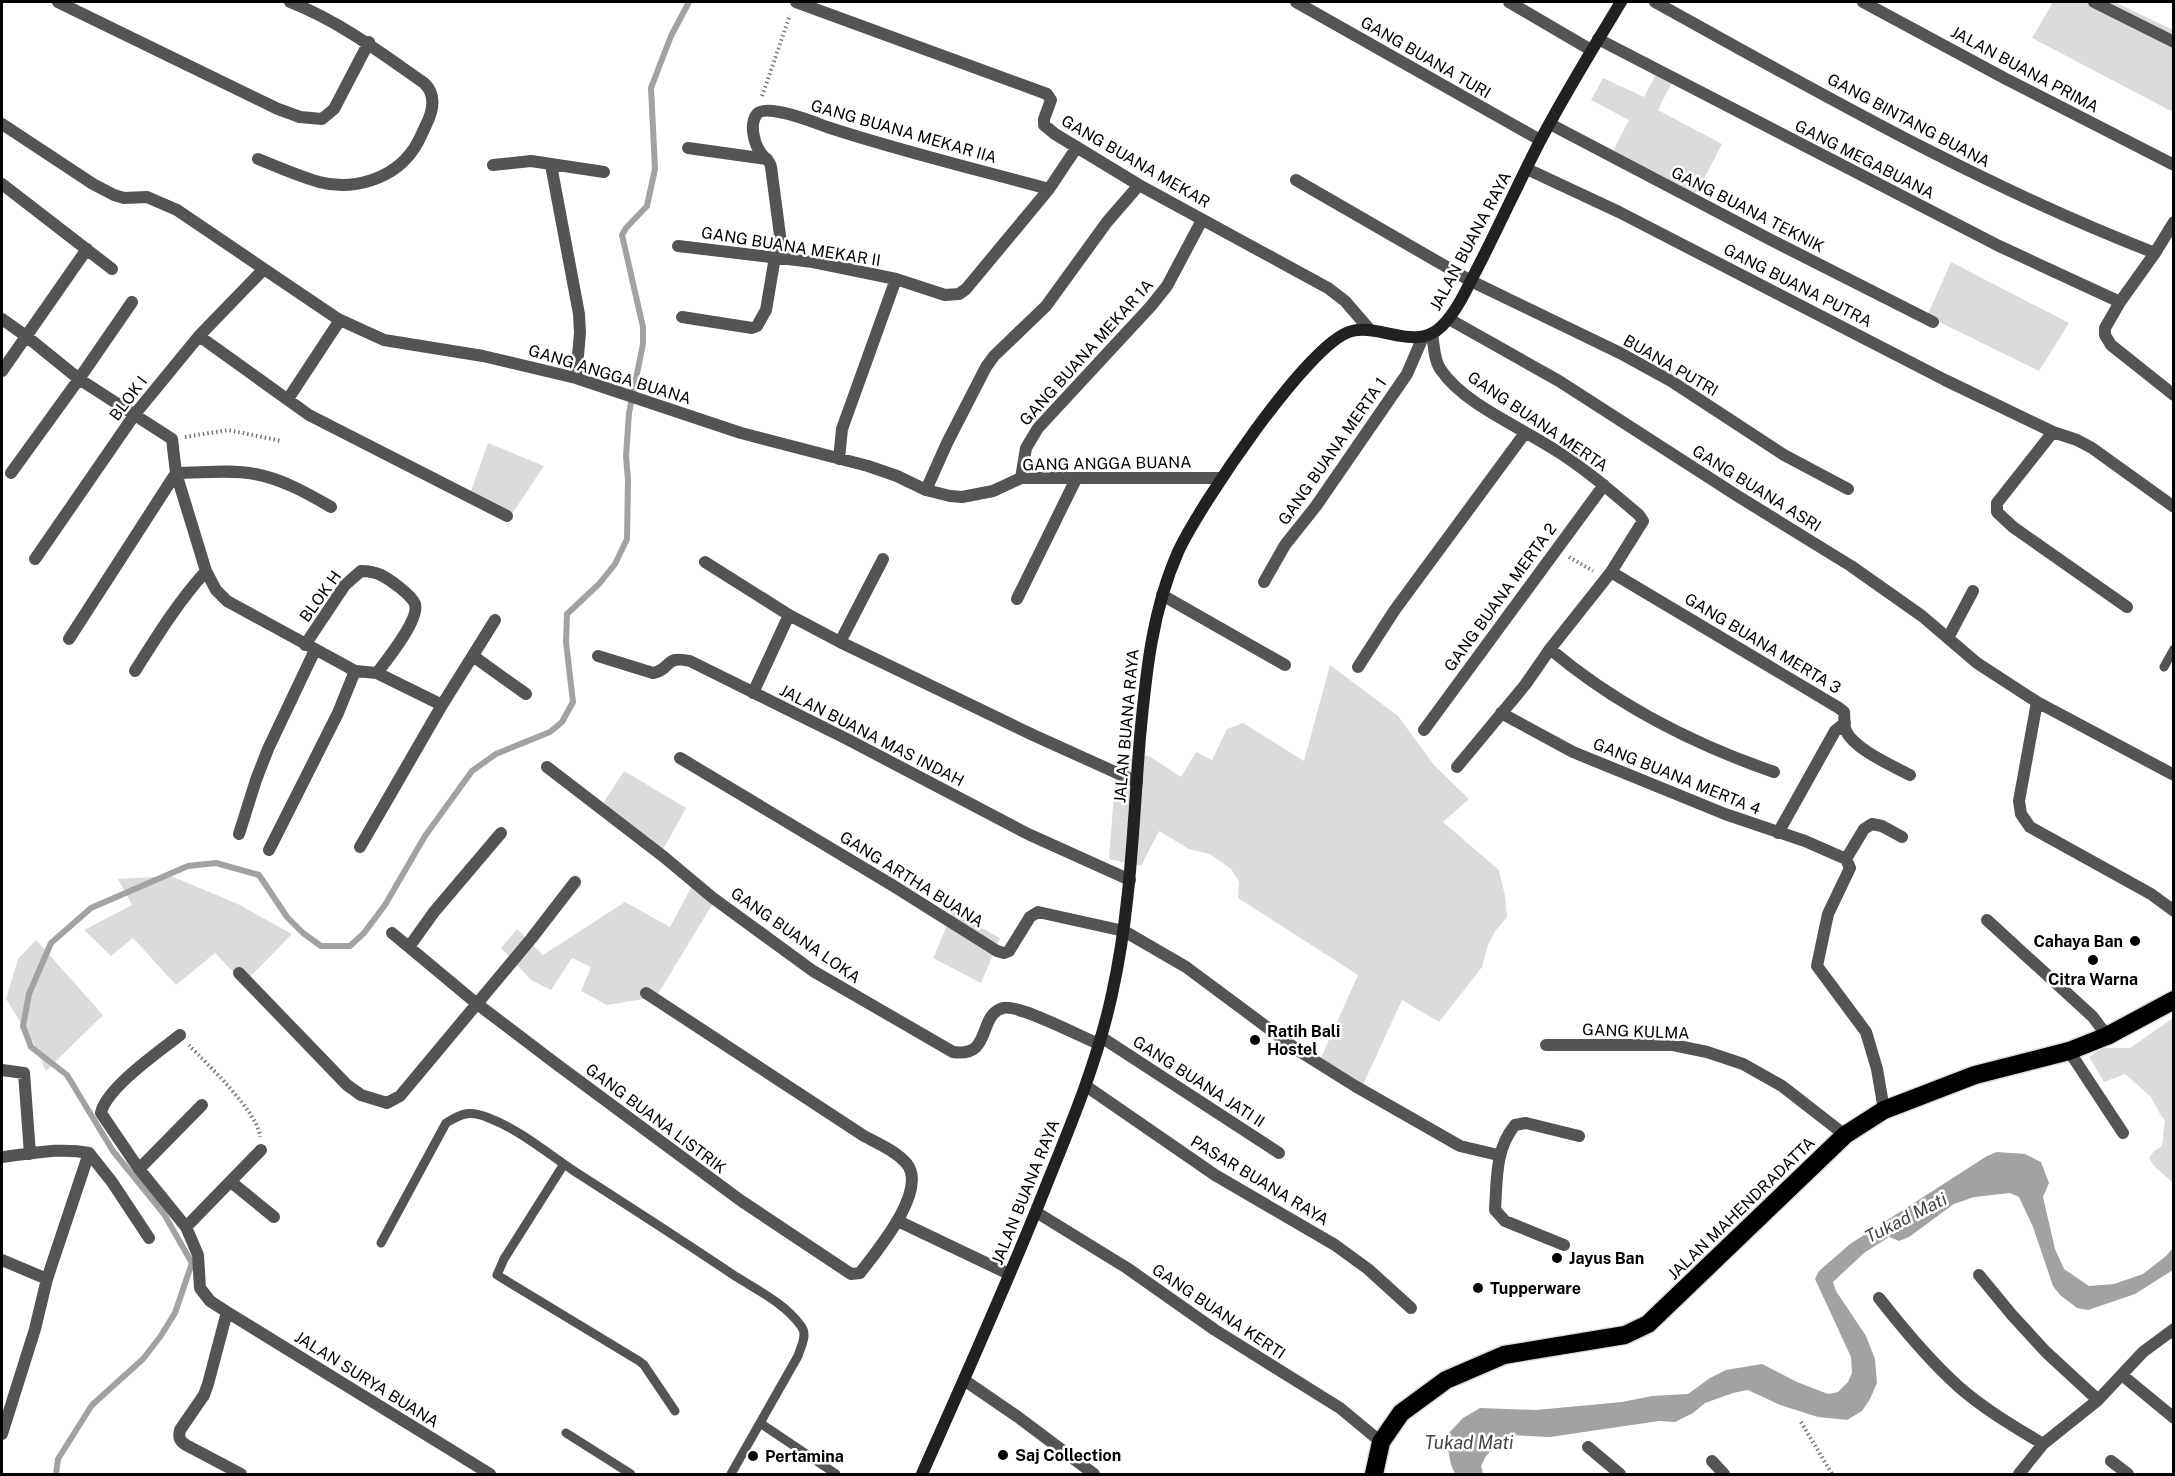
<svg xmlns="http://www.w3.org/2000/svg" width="2175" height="1476" font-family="'Public Sans',sans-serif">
  <rect width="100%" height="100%" fill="#fff"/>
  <path fill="#dbdbdb" d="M2053 2H2115L2173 30V112L2032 38Z
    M1659 68 1675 76 1658 110 1722 144 1696 194 1613 151 1629 120 1591 100 1603 78 1644 97Z
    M1951 262 2069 323 2039 371 1927 316Z
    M488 443 544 466 512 514 471 491Z
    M1330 665 1398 716 1434 765 1469 799 1443 822 1499 870 1505 896 1507 917 1496 930 1488 945 1482 967 1439 1022 1402 1000 1362 1087 1320 1060 1358 975 1238 898 1239 882 1231 869 1210 854 1189 849 1159 831 1141 866 1109 859 1117 755 1149 756 1181 777 1196 752 1212 760 1227 729 1243 723 1304 761Z
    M624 771 686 808 660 855 600 808Z
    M171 876 238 904 292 934 244 983 215 953 176 985 133 938 111 956 84 930 132 905 118 879Z
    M693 884 715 900 656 997 607 1005 581 991 591 967 572 958 551 990 531 980 501 948 517 929 543 955 625 902 670 927Z
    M953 912 1000 938 981 983 933 958Z
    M36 940 103 1015 46 1071 33 1042 6 999 18 959Z
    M2173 1018V1183L2154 1166 2149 1158 2154 1151 2162 1146 2165 1120 2160 1114 2151 1097 2125 1074 2104 1082 2089 1057 2103 1048H2130Z"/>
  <path fill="#a2a2a2" d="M1997 1152 2025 1154 2041 1162 2049 1183 2043 1197 2055 1249 2064 1269 2089 1286 2114 1284 2143 1274 2166 1256 2173 1248V1270L2135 1294 2088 1310 2077 1308 2060 1295 2053 1286 2033 1227 2019 1197 2010 1193 1974 1197 1954 1204 1909 1237 1899 1241 1889 1237 1864 1253 1833 1282 1836 1291 1866 1336 1875 1359 1877 1383 1870 1399 1862 1411 1847 1420 1818 1417 1780 1405 1748 1390 1733 1393 1705 1403 1693 1413 1675 1422 1659 1421 1550 1437 1510 1435 1502 1440 1486 1456 1481 1466 1483 1474H1455L1451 1465 1447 1444 1448 1434 1463 1418 1480 1408 1536 1410 1622 1402 1652 1396 1688 1394 1710 1378 1726 1370 1762 1364 1797 1382 1828 1394 1838 1392 1848 1382 1852 1373 1851 1357 1815 1279 1819 1271 1850 1244 1987 1156Z"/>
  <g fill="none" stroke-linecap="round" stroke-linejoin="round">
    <path stroke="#a2a2a2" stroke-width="6" d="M56 1474 58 1459 92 1405 143 1359 160 1337 175 1313 192 1263 164 1214 113 1151 67 1075 31 1047 23 1026 29 994 51 943 91 908 188 866 216 863 259 875 287 917 303 933 321 946H350L364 933 385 905 425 836 472 771 496 754 550 732 562 722 573 702 566 642 567 614 599 584 615 564 627 539 628 480 626 456 629 413 643 344V327L622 235 626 228 647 206 655 169 651 88 671 36 689 2"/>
    <g stroke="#dbdbdb" stroke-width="21">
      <path id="highway" d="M1374 1474 1381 1442 1401 1413 1446 1380 1504 1355 1625 1335 1648 1324 1845 1135 1884 1110 1975 1075 2069 1051 2107 1036 2174 1000"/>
    </g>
    <path stroke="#767676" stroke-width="4" stroke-dasharray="1.5 3" stroke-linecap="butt" d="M762 96 790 15
      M185 437 228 430 282 441
      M1569 557 1593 571
      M189 1045C207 1064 259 1113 260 1137
      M1801 1422 1832 1474"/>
    <path stroke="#545454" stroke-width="9" d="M2164 667 2174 649
      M564 1164 504 1259 497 1275 639 1361 644 1365 675 1411
      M381 1243 446 1123C462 1113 470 1110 489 1118 520 1130 547 1153 574 1171 627 1205 680 1239 732 1274 755 1289 785 1303 801 1326 808 1335 801 1346 798 1356L731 1474
      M760 1423 836 1474
      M566 1433 631 1474"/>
    <path stroke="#545454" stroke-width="12" d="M58 2 278 109 300 117 322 119 334 109 369 42
      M796 2 1047 94 1051 100 1044 119V125L1055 134 1139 185 1328 288 1345 301 1370 330
      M1296 2 1540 140
      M1509 2 1591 50
      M1655 2C1818 92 1981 186 2155 253
      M1863 2 2006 79 2174 165
      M2094 2 2174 42
      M1598 39 1999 246 2120 302
      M2 124 93 184 114 195 124 198 147 197 177 210 338 319 384 340 483 356 576 378 741 433 868 466 897 476 926 490 950 496 962 497 993 491 1021 478H1220
      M1550 124 1773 241 1933 322
      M688 148 767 159
      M258 159C278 167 298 176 319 182 353 191 393 179 413 150 419 142 422 133 426 125 433 111 437 95 424 83 381 53 339 21 290 2
      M493 165 531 161 604 172
      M551 165 579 314 580 333 576 378
      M1527 169 1619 212 1945 380 2053 432 2077 440 2092 448 2174 507
      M1296 180 1471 281 1620 353 1671 381 1784 455 1848 489
      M2 184 112 269
      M2174 222 2155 253 2120 302 2105 328V335L2111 345 2174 395
      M678 246 813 262 896 279 945 295 959 294 966 289 1049 189 1077 147
      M783 258 771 167C770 160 765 159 761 153 754 144 749 124 757 114 766 103 814 122 827 127 900 151 975 169 1049 189
      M682 317 752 328 757 326 766 310 775 257
      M2 319 26 336 79 379 172 439 176 473 206 571 216 590 227 601 346 666 355 671 377 673 442 705
      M1449 319 1559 381 1736 495 1851 566 1922 616 1977 663 2037 702 2174 775
      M1432 334C1434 345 1434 361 1441 370 1463 403 1518 426 1552 448 1583 467 1611 491 1639 515L1643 521 1611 572 1550 649 1525 685 1457 767
      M199 336 309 415 507 516
      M2 371 87 249
      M288 399 340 320
      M2053 432 1997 503V512L2013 527 2127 607
      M839 459 842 429 896 279
      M11 473 79 379 132 302
      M1021 478 1026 448 1038 428 1151 306 1167 286 1202 220
      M926 490 947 443 986 367 994 356 1046 306 1107 222 1139 185
      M35 559 135 414 199 336 263 270
      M705 562 789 615 840 642 1033 735 1137 782
      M1611 572 1839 708 1844 712C1845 719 1843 725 1846 731 1854 749 1893 766 1910 775
      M1264 582 1285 545 1316 506 1407 374 1423 337
      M1162 595 1285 665
      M1017 599 1076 479
      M1948 638 1973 591
      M69 639 176 473C201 473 230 469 255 474 282 479 307 493 331 507
      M840 642 883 559
      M305 645 345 585 361 571C378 571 386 577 399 587 404 591 412 597 415 604 420 619 386 661 377 673
      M1550 649C1615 704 1693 744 1774 772
      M473 656 526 694
      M598 656 653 673C672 670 663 655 690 661L847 739 1028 834 1130 880
      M1358 667 1394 611 1525 433
      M135 671C157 636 178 602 206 571
      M753 693 789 615
      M2037 702 2019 801 2021 814 2030 827 2151 894 2174 911
      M1501 713 1573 752 1725 814 1805 841 1846 859 1864 829 1872 824 1882 826 1902 837
      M1424 730 1604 485
      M680 758 892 885 997 951 1004 953 1009 951 1030 917 1038 912 1124 931 1186 967 1299 1051 1355 1086 1460 1146 1498 1155
      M547 767 664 857 713 898 813 971 953 1052C993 1058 977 1015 1003 1008 1019 1004 1081 1037 1099 1044
      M1778 833 1835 731 1845 723
      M239 834 256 780 268 749 315 650
      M360 847 442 705 495 620
      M269 850 338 713 355 671
      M1846 859 1850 868 1828 914 1817 966 1866 1032 1877 1069 1884 1110
      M1987 920 2093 1017 2107 1036
      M392 933 476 1003 555 1063 740 1200 851 1274 860 1273C876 1252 928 1191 907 1164 896 1151 879 1144 864 1136L646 993
      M409 947 434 912 501 833
      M239 973 347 1085 361 1095 387 1103 400 1096 531 939 575 882
      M180 1035C160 1051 106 1088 101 1113L139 1169 186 1227 198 1255 200 1288 210 1301 227 1312 490 1474
      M1101 1037 1279 1153
      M1546 1045H1673L1707 1052 1743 1064 1782 1086 1845 1135
      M2069 1051 2123 1133
      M2 1070 24 1073 30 1154
      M1086 1086 1215 1175 1335 1245 1368 1269 1411 1308
      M2 1157C31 1154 59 1147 89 1153L112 1182 149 1238
      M139 1169 202 1105
      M231 1182 274 1217
      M1036 1212 1127 1268 1215 1330 1340 1408 1381 1442
      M898 1221 1009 1274
      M186 1227 261 1150
      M1564 1245 1505 1221 1495 1210C1497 1180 1495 1149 1515 1125L1526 1123 1579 1136
      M2 1260 47 1279
      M1979 1275 2012 1315 2046 1352 2098 1400
      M1879 1298C1904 1330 1929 1360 1959 1387 1984 1409 2015 1427 2043 1444
      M227 1312 208 1384 204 1395 180 1430C178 1438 180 1441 186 1445L241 1474
      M2122 1375 2174 1418
      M964 1380 1018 1417 1094 1474
      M2 1434 35 1329 47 1279 89 1153
      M1588 1447 1620 1474
      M1712 1461 1724 1474
      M2111 1461 2128 1474
      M2019 1474 2043 1444 2098 1400 2143 1352 2174 1329"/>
    <path stroke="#212121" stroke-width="12" d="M922 1474C965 1377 1009 1280 1048 1181 1073 1120 1098 1059 1112 994 1131 909 1133 823 1140 737 1146 673 1152 611 1178 552 1198 508 1309 341 1352 331 1382 324 1416 352 1442 326 1458 310 1468 286 1478 267 1499 226 1518 184 1539 143 1564 95 1593 48 1621 2"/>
    <use href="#highway" stroke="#000" stroke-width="18"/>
  </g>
  <g fill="#000" stroke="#fff" stroke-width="2">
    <circle cx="2135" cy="941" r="6"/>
    <circle cx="2093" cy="960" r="6"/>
    <circle cx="1255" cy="1040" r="6"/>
    <circle cx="1557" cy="1258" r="6"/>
    <circle cx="1478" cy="1288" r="6"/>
    <circle cx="1003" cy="1455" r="6"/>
    <circle cx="753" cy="1456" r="6"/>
  </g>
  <g text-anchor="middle" stroke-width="5" stroke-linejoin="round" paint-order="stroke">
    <g font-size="16" fill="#000" stroke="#fff">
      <text transform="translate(1426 57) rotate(30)" y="6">GANG BUANA TURI</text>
      <text transform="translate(2025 69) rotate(28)" y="6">JALAN BUANA PRIMA</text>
      <text transform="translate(1909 120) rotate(28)" y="6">GANG BINTANG BUANA</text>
      <text transform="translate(904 131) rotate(16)" y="6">GANG BUANA MEKAR IIA</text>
      <text transform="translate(1865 159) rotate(27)" y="6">GANG MEGABUANA</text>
      <text transform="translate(1136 161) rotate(30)" y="6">GANG BUANA MEKAR</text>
      <text transform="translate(1748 209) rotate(27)" y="6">GANG BUANA TEKNIK</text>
      <text transform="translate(1470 241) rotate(-62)" y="6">JALAN BUANA RAYA</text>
      <text transform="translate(791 246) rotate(9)" y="6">GANG BUANA MEKAR II</text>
      <text transform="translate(1798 285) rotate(27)" y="6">GANG BUANA PUTRA</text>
      <text transform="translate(1086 352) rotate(-48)" y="6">GANG BUANA MEKAR 1A</text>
      <text transform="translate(1671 365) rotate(30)" y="6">BUANA PUTRI</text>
      <text transform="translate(610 374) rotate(17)" y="6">GANG ANGGA BUANA</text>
      <text transform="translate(128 398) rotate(-53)" y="6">BLOK I</text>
      <text transform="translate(1538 421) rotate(34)" y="6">GANG BUANA MERTA</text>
      <text transform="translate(1332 451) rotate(-55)" y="6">GANG BUANA MERTA 1</text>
      <text transform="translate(1107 463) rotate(-1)" y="6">GANG ANGGA BUANA</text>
      <text transform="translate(1757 488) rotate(32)" y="6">GANG BUANA ASRI</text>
      <text transform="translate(320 596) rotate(-54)" y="6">BLOK H</text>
      <text transform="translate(1500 597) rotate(-54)" y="6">GANG BUANA MERTA 2</text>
      <text transform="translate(1763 643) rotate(31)" y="6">GANG BUANA MERTA 3</text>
      <text transform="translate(1126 726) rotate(-85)" y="6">JALAN BUANA RAYA</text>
      <text transform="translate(872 735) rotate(27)" y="6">JALAN BUANA MAS INDAH</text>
      <text transform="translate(1677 776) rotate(22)" y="6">GANG BUANA MERTA 4</text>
      <text transform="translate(912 879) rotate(32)" y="6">GANG ARTHA BUANA</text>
      <text transform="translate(796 935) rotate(35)" y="6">GANG BUANA LOKA</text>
      <text transform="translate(1636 1031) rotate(2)" y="6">GANG KULMA</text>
      <text transform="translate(1199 1081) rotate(33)" y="6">GANG BUANA JATI II</text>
      <text transform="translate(656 1118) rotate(37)" y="6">GANG BUANA LISTRIK</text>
      <text transform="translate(1260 1180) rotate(31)" y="6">PASAR BUANA RAYA</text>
      <text transform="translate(1025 1192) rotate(-68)" y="6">JALAN BUANA RAYA</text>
      <text transform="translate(1741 1208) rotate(-44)" y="6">JALAN MAHENDRADATTA</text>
      <text transform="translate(1219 1311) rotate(34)" y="6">GANG BUANA KERTI</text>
      <text transform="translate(367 1379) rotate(32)" y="6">JALAN SURYA BUANA</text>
    </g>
    <g font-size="16" font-weight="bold" fill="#000" stroke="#fff" text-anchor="start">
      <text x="2123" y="947" text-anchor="end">Cahaya Ban</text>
      <text x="2093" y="985" text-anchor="middle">Citra Warna</text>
      <text x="1267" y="1037">Ratih Bali<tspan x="1267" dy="18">Hostel</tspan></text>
      <text x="1569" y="1264">Jayus Ban</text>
      <text x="1490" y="1294">Tupperware</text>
      <text x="1015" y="1461">Saj Collection</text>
      <text x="765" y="1462">Pertamina</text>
    </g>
    <g font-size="18" font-style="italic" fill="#434343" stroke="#fff">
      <text transform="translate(1906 1218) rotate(-27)" y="6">Tukad Mati</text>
      <text x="1469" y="1449">Tukad Mati</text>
    </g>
  </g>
  <rect width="2175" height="1476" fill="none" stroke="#000000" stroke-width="6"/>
</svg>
